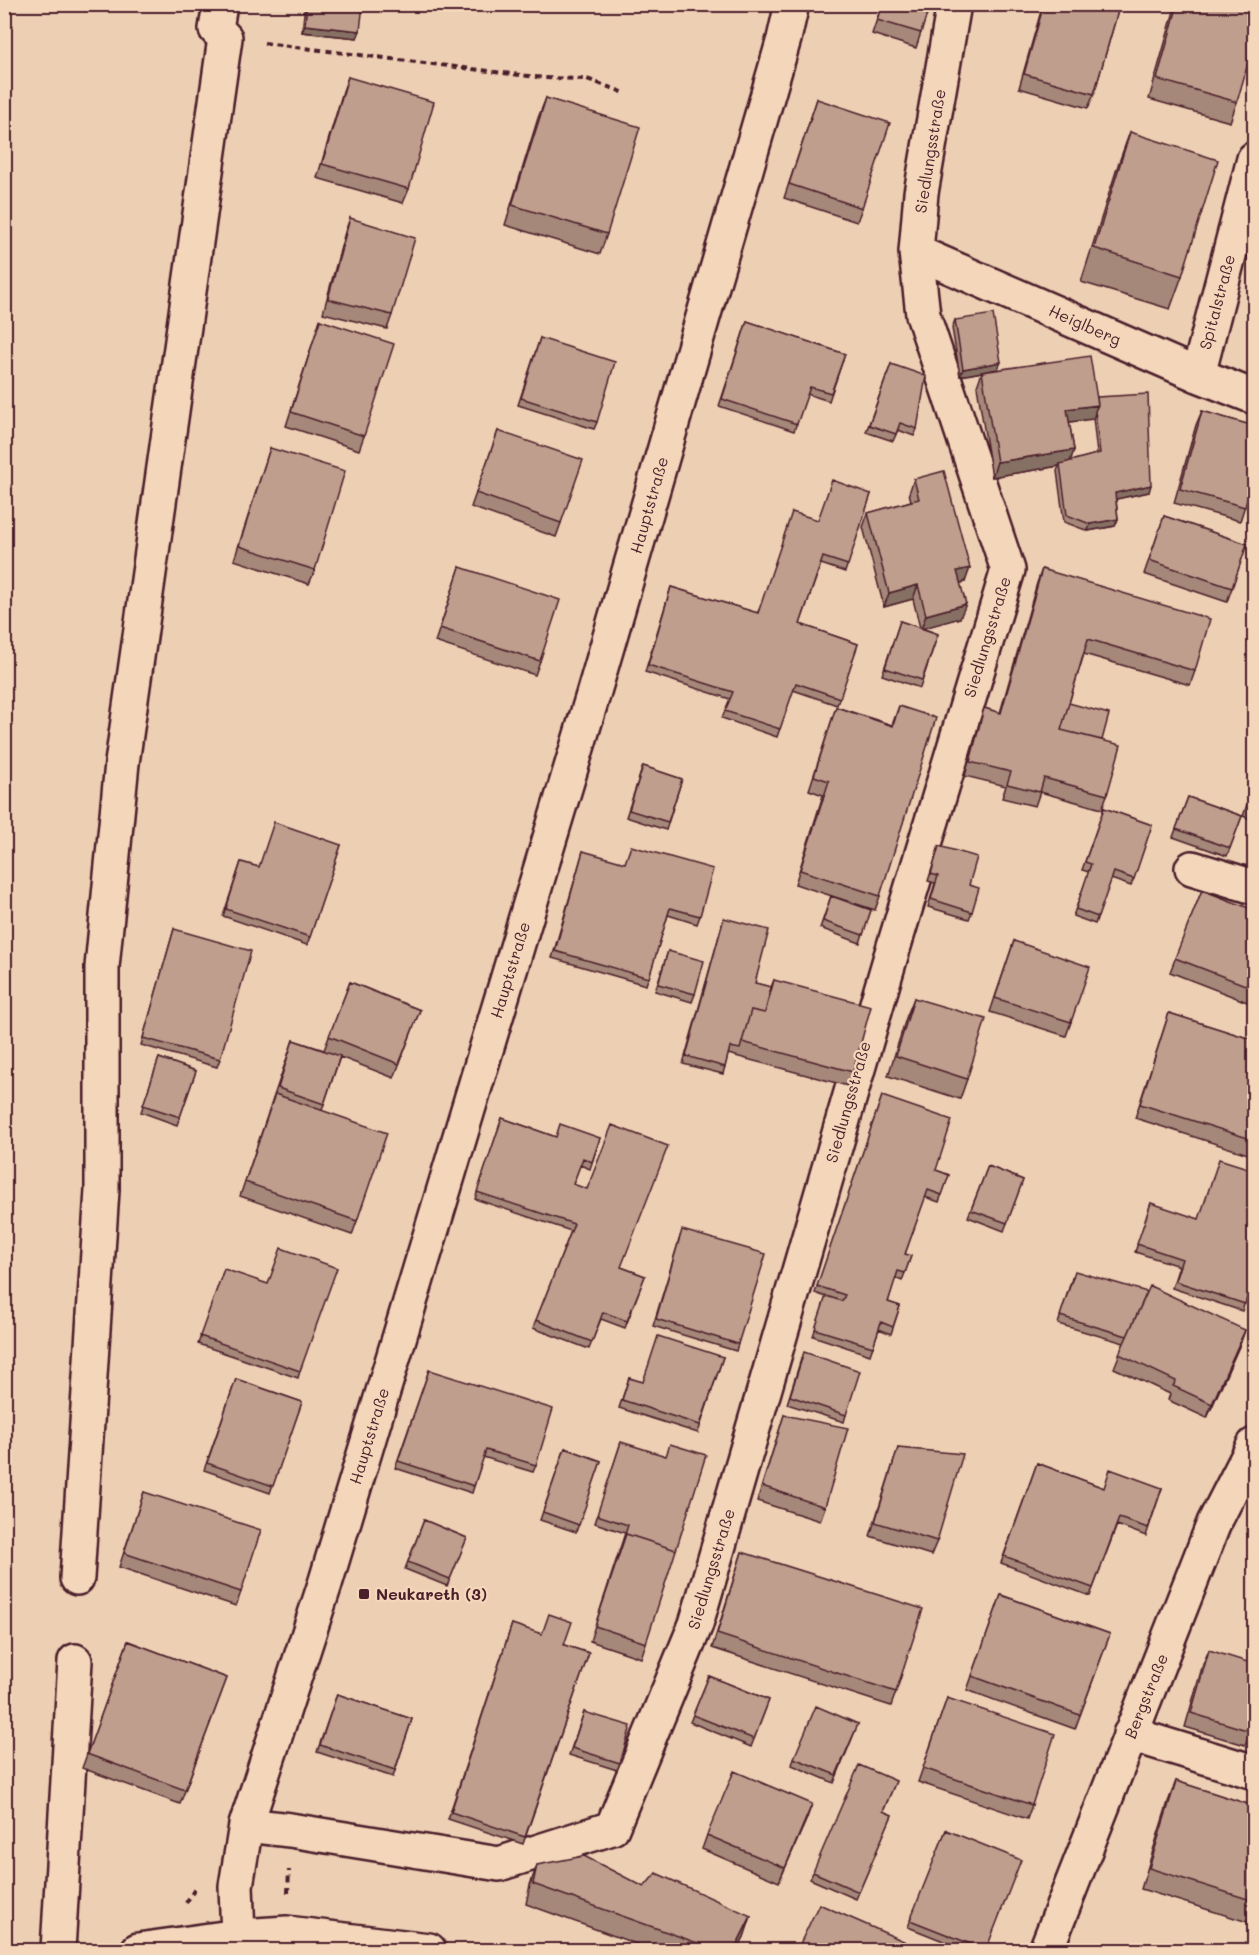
<svg xmlns="http://www.w3.org/2000/svg" width="1259" height="1955" font-family="Mali,sans-serif">
  <rect width="100%" height="100%" fill="#edd0b4"/>
  <filter id="ink" filterUnits="userSpaceOnUse"><feTurbulence type="fractalNoise" baseFrequency=".0167" numOctaves="2"/><feDisplacementMap in="SourceGraphic" scale="12" xChannelSelector="R" yChannelSelector="G"/><feConvolveMatrix kernelMatrix="1 2 1 2 8 2 1 2 1" color-interpolation-filters="sRGB"/></filter>
  <g filter="url(#ink)">
    <g fill="none" stroke-linecap="round" stroke-linejoin="round">
      <g stroke="#4a1f2b" stroke-width="38">
        <path id="minor" d="M916 252 1198 375 1254 397
          M1198 375 1254 159
          M1192 868 1254 887
          M77 1578 102 1190V967L122 763 225 38 216 29 220 4
          M1130 1734 1254 1772
          M246 1825 290 1830 499 1864 612 1828 696 1624 890 959 1008 570 923 315 916 252 921 193 954 4
          M238 1936 236 1886 246 1825 325 1584 593 695 784 39 792 4
          M58 1950 75 1661
          M138 1950 238 1936 287 1933 429 1950
          M1046 1950 1214 1523 1254 1445"/>
      </g>
      <path stroke="#4a1f2b" stroke-width="4" stroke-dasharray="6 4.5" stroke-linecap="butt" d="M264 43 544 78 587 79 625 93
        M288 1893 289 1870
        M186 1903 196 1887"/>
      <use href="#minor" stroke="#f4d7ba" stroke-width="33"/>
    </g>
    <path fill="#a58879" stroke="#4a1f2b" stroke-width="1.5" fill-rule="evenodd" d="M305 4H363L357 38 302 32Z
      M882 4H930L916 48 872 34Z
      M1043 4H1120L1094 94 1088 108 1019 88Z
      M1176 4H1254L1237 102 1230 122 1149 99Z
      M348 77 409 189 403 203 317 178 343 91Z
      M546 98 607 234 600 254 505 225 538 118Z
      M817 99 862 208 857 222 784 198Z
      M1130 132 1182 276 1170 309 1081 282 1118 165Z
      M350 218 392 315 387 329 323 313 345 232Z
      M320 320 364 436 359 450 286 426Z
      M955 320 998 369 960 376 952 328Z
      M747 321 845 354 829 401 807 394 794 431 719 406Z
      M540 338 597 422 594 429 518 405Z
      M891 364 917 429 914 436 898 430 893 441 866 432Z
      M1254 365V378L1251 377Z
      M982 372 1097 397 1149 492 1116 499 1118 519 1115 526 1088 531 1064 522 1057 471 1059 466 992 477 977 386ZM1093 418 1097 454 1070 461 1074 450 1069 422Z
      M1202 411 1254 426V498L1248 496 1240 521 1174 503 1196 425Z
      M498 431 561 523 556 537 471 507Z
      M270 448 315 570 309 584 234 560Z
      M914 479 965 582 960 583V618L922 628 938 634 920 688 882 675 900 621 920 628 913 599 884 607 863 527 868 513 911 501 909 493Z
      M871 494 845 572 821 564 800 624 858 644 837 705 793 690 777 737 722 718 730 699 645 672 671 587 757 613 818 520Z
      M1164 516 1247 544 1227 602 1144 574Z
      M460 567 540 661 535 675 435 642Z
      M1042 569 1195 671 1190 685 1084 654 1069 703 1102 740 1107 795 1102 809 1040 792 1035 806 1002 798 1006 786 965 776 979 723 984 708 1000 713 1037 583Z
      M899 706 880 896 875 910 795 884 823 795 809 790 836 707 892 725Z
      M643 766 682 779 666 830 626 817Z
      M1254 784V821L1243 816Z
      M1188 797 1242 816 1227 856 1173 837Z
      M1104 808 1152 825 1131 886 1111 879 1095 924 1073 916 1089 872 1082 870Z
      M341 845 307 945 223 916 241 862 258 867Z
      M939 846 969 885 972 912 969 919 928 907 935 883 928 881Z
      M583 851 700 916 697 924 668 915 646 985 552 958Z
      M1202 890 1254 984 1247 1002 1170 972Z
      M831 896 871 910 860 943 820 928Z
      M724 918 755 983 771 987 774 980 853 1072 848 1086 728 1054 723 1074 683 1064Z
      M174 929 220 1059 217 1067 141 1045Z
      M1014 941 1071 1022 1066 1036 990 1012Z
      M668 951 695 994 692 1002 655 991Z
      M350 982 420 1010 394 1078 340 1057 322 1110 357 1221 352 1235 240 1196 293 1040 324 1050Z
      M914 998 967 1079 960 1099 888 1076 906 1018Z
      M1169 1013 1254 1040V1156L1135 1118Z
      M159 1058 196 1071 177 1125 141 1112Z
      M882 1096 936 1170 949 1175 939 1202 925 1197 905 1254 911 1256 902 1281 895 1278 888 1302 900 1306 891 1334 879 1329 870 1355 813 1336 826 1297 815 1293Z
      M502 1118 556 1137 600 1138 590 1169 580 1165 573 1184 621 1267 645 1276 625 1328 601 1319 589 1349 533 1328 571 1231 475 1199Z
      M988 1166 1023 1180 1004 1231 968 1217Z
      M1151 1203 1254 1275 1242 1311 1172 1288 1179 1266 1135 1252Z
      M680 1237 738 1344 736 1351 653 1326Z
      M224 1269 300 1371 298 1378 198 1344Z
      M1072 1278 1245 1330 1240 1344 1207 1418 1168 1400 1170 1394 1114 1368 1124 1343 1058 1324Z
      M723 1357 698 1433 619 1408 629 1378 642 1382Z
      M801 1359 846 1415 844 1422 787 1404Z
      M429 1370 536 1465 533 1472 483 1457 472 1493 395 1468Z
      M236 1379 302 1402 270 1493 204 1470Z
      M784 1415 825 1507 820 1521 757 1501Z
      M621 1442 646 1643 641 1658 590 1641 625 1533 595 1523Z
      M565 1448 601 1461 576 1532 540 1520Z
      M898 1448 937 1541 931 1555 870 1536Z
      M1037 1463 1104 1488H1162L1146 1536 1117 1525 1090 1596 1001 1563Z
      M144 1492 241 1592 236 1606 119 1567Z
      M424 1520 467 1538 447 1586 405 1569Z
      M742 1552 896 1692 891 1706 712 1648Z
      M1001 1595 1110 1634 1075 1729 967 1690Z
      M1254 1620V1631L1251 1629Z
      M512 1624 564 1645 589 1653 523 1844 448 1819Z
      M128 1641 227 1678 180 1804 82 1768Z
      M1209 1650 1250 1731 1245 1745 1185 1727 1203 1664Z
      M709 1676 769 1700 751 1747 690 1722Z
      M337 1694 412 1719 393 1777 317 1752Z
      M947 1698 1032 1805 1027 1819 918 1782Z
      M584 1712 620 1763 617 1770 569 1755Z
      M858 1724 834 1783 792 1765 794 1758Z
      M896 1781 883 1812 892 1815 856 1899 810 1879 813 1872Z
      M1176 1781 1254 1806V1924L1141 1889 1168 1802Z
      M807 1818 779 1882 702 1849 707 1835Z
      M946 1830 986 1950H966L908 1927Z
      M537 1865 644 1887 751 1916 744 1937 737 1950H653L526 1904 530 1885Z"/>
    <path fill="#866f63" stroke="#4a1f2b" stroke-width="1.5" d="M371 4H436L433 11Z
      M305 25 360 31 357 38 302 32Z
      M1001 362 998 369 960 376 963 369Z
      M1098 405 1093 419 1062 423 1067 409Z
      M1074 450 1069 465 1060 464 1059 466 992 477 997 462Z
      M1151 485 1149 492 1112 500 1115 493Z
      M1118 519 1115 526 1088 531 1090 524Z
      M970 568 965 582 951 585 957 571Z
      M918 585 913 599 884 607 889 593Z
      M966 604 960 618 921 629 926 615Z
      M1245 1330 1240 1344 1207 1418 1212 1404Z
      M812 1804 807 1818 779 1882 785 1868Z
      M751 1916 744 1937 737 1950H734Z"/>
    <path fill="#c09e8d" stroke="#4a1f2b" stroke-width="1.5" d="M307 4H363L360 31 305 25Z
      M882 4H930L921 33 877 20Z
      M1044 4H1120L1094 94 1024 74Z
      M1178 4H1254V42L1237 102 1157 79Z
      M348 77 434 102 409 189 322 164Z
      M546 98 640 127 607 234 512 205Z
      M817 99 890 123 862 208 789 184Z
      M1130 132 1218 160 1182 276 1094 248Z
      M350 218 415 238 392 315 328 299Z
      M993 314 1001 362 963 369 955 320Z
      M320 320 394 344 364 436 291 412Z
      M747 321 845 354 831 393 810 387 797 424 722 399Z
      M540 338 615 362 597 422 521 398Z
      M1090 356 1098 405 1067 409 1074 450 997 462 982 372Z
      M891 364 926 376 917 429 900 423 896 434 869 425Z
      M1148 394 1151 485 1115 493 1118 519 1090 524 1067 515 1060 464 1100 453 1095 411 1098 405 1097 397Z
      M1202 411 1254 426V482L1252 481 1245 507 1180 489Z
      M498 431 583 460 561 523 476 493Z
      M270 448 345 471 315 570 239 546Z
      M944 471 970 568 957 571 966 604 926 615 918 585 889 593 868 513 919 499 914 479Z
      M832 480 871 494 848 565 823 557 800 624 858 644 840 698 796 683 780 729 725 711 733 692 648 665 671 587 758 613 792 512 818 520Z
      M1164 516 1247 544 1232 588 1149 560Z
      M460 567 560 600 540 661 440 628Z
      M1042 569 1210 619 1195 671 1088 639 1061 730 1121 745 1107 795 1044 778 1040 792 1007 784 1011 772 970 762 984 708 1001 713Z
      M900 621 938 634 922 680 885 668Z
      M1069 703 1109 714 1102 740 1061 730Z
      M899 706 936 718 880 896 800 870 829 781 814 776 836 707 893 726Z
      M643 766 682 779 668 822 629 810Z
      M1254 784V804L1248 802Z
      M1188 797 1242 816 1230 848 1176 829Z
      M1104 808 1152 825 1134 879 1114 872 1098 917 1076 909 1091 864 1085 862Z
      M274 822 341 845 310 937 226 909 241 862 259 867Z
      M631 846 713 869 700 916 670 908 649 978 555 951 583 851 625 863Z
      M939 846 977 857 969 885 979 888 972 912 931 899 938 876 931 874Z
      M1202 890 1254 910V983L1253 988 1175 958Z
      M831 896 871 910 863 935 823 921Z
      M724 918 769 930 755 983 771 987 765 1013 751 1010 740 1049 730 1047 725 1067 686 1056Z
      M174 929 251 951 220 1059 143 1038Z
      M1014 941 1090 967 1071 1022 995 998Z
      M668 951 704 961 695 994 658 984Z
      M774 980 871 1006 853 1072 742 1042 751 1010 765 1013Z
      M350 982 420 1010 399 1064 329 1036Z
      M914 998 986 1019 967 1079 896 1056Z
      M1169 1013 1254 1040V1140L1140 1104Z
      M293 1040 340 1056 324 1104 278 1088Z
      M159 1058 196 1071 180 1117 143 1105Z
      M275 1094 387 1133 357 1221 245 1182Z
      M882 1096 952 1120 936 1170 949 1175 942 1195 928 1190 905 1254 911 1256 905 1273 898 1271 888 1302 900 1306 893 1327 881 1322 873 1347 815 1329 826 1296 842 1301 845 1295 817 1286Z
      M502 1118 556 1137 560 1124 600 1138 592 1162 583 1158 573 1184 587 1189 612 1125 668 1146 621 1267 645 1276 627 1321 603 1312 592 1342 536 1320 574 1224 477 1192Z
      M1219 1159 1254 1170V1275L1245 1304 1175 1281 1182 1259 1137 1244 1151 1203 1199 1219Z
      M988 1166 1023 1180 1007 1223 971 1210Z
      M682 1230 766 1254 738 1344 656 1319Z
      M281 1248 337 1268 300 1371 200 1336 224 1269 268 1284Z
      M1075 1271 1147 1292 1127 1336 1060 1316Z
      M1150 1286 1245 1330 1212 1404 1173 1386 1176 1381 1119 1354Z
      M658 1336 723 1357 700 1425 622 1400 629 1378 643 1382Z
      M804 1352 860 1371 846 1415 790 1396Z
      M429 1370 553 1409 536 1465 486 1450 474 1486 398 1461Z
      M236 1379 302 1402 273 1486 207 1463Z
      M784 1415 848 1428 825 1507 762 1486Z
      M621 1442 666 1456 670 1444 706 1455 676 1550 626 1534 623 1541 628 1525 597 1515Z
      M565 1448 601 1461 579 1525 543 1512Z
      M898 1448 963 1454 937 1541 875 1522Z
      M1037 1463 1104 1488 1110 1469 1162 1488 1148 1528 1119 1518 1093 1588 1004 1556Z
      M144 1492 261 1530 241 1592 124 1553Z
      M424 1520 467 1538 450 1579 408 1562Z
      M626 1534 676 1550 646 1643 595 1626Z
      M742 1552 923 1609 896 1692 717 1634Z
      M1001 1595 1110 1634 1080 1715 972 1676Z
      M549 1614 572 1622 564 1645 589 1653 525 1837 451 1812 512 1624 542 1634Z
      M128 1641 227 1678 185 1790 87 1754Z
      M1209 1650 1254 1664V1715L1250 1731 1191 1713Z
      M709 1676 769 1700 754 1739 693 1715Z
      M337 1694 412 1719 395 1770 320 1745Z
      M947 1698 1055 1734 1032 1805 923 1768Z
      M816 1706 858 1724 836 1775 794 1758Z
      M584 1712 631 1726 620 1763 572 1748Z
      M859 1765 896 1781 883 1811 892 1815 859 1892 813 1872Z
      M734 1771 812 1804 785 1868 707 1835Z
      M1176 1781 1254 1806V1901L1149 1868Z
      M946 1830 1021 1860 986 1950 910 1920Z
      M584 1856 644 1887 656 1873 751 1916 734 1950H717L533 1884 537 1865Z
      M819 1904 924 1950H797Z"/>
  </g>
  <rect fill="#4a1f2b" stroke="#f4d7ba" stroke-width="2" x="358" y="1588" width="12" height="12" rx="3"/>
  <g text-anchor="middle" stroke-width="4.5" stroke-linejoin="round" paint-order="stroke">
    <g font-size="16" fill="#4a1f2b" stroke="#f4d7ba">
      <text transform="translate(930 151) rotate(-81)" y="6">Siedlungsstraße</text>
      <text transform="translate(1217 302) rotate(-75)" y="6">Spitalstraße</text>
      <text transform="translate(1085 325) rotate(24)" y="6">Heiglberg</text>
      <text transform="translate(649 505) rotate(-74)" y="6">Hauptstraße</text>
      <text transform="translate(987 637) rotate(-73)" y="6">Siedlungsstraße</text>
      <text transform="translate(510 970) rotate(-73)" y="6">Hauptstraße</text>
      <text transform="translate(848 1102) rotate(-74)" y="6">Siedlungsstraße</text>
      <text transform="translate(369 1436) rotate(-73)" y="6">Hauptstraße</text>
      <text transform="translate(711 1569) rotate(-73)" y="6">Siedlungsstraße</text>
      <text transform="translate(1146 1696) rotate(-68)" y="6">Bergstraße</text>
    </g>
    <g font-size="16" font-weight="bold" fill="#4a1f2b" stroke="#f4d7ba" text-anchor="start">
      <text x="376" y="1600">Neukareth (3)</text>
    </g>
  </g>
  <rect width="1259" height="1955" fill="none" stroke="#f4d7ba" stroke-width="24"/>
  <rect x="12" y="12" width="1235" height="1931" fill="none" stroke="#4a1f2b" stroke-width="2" filter="url(#ink)"/>
</svg>
